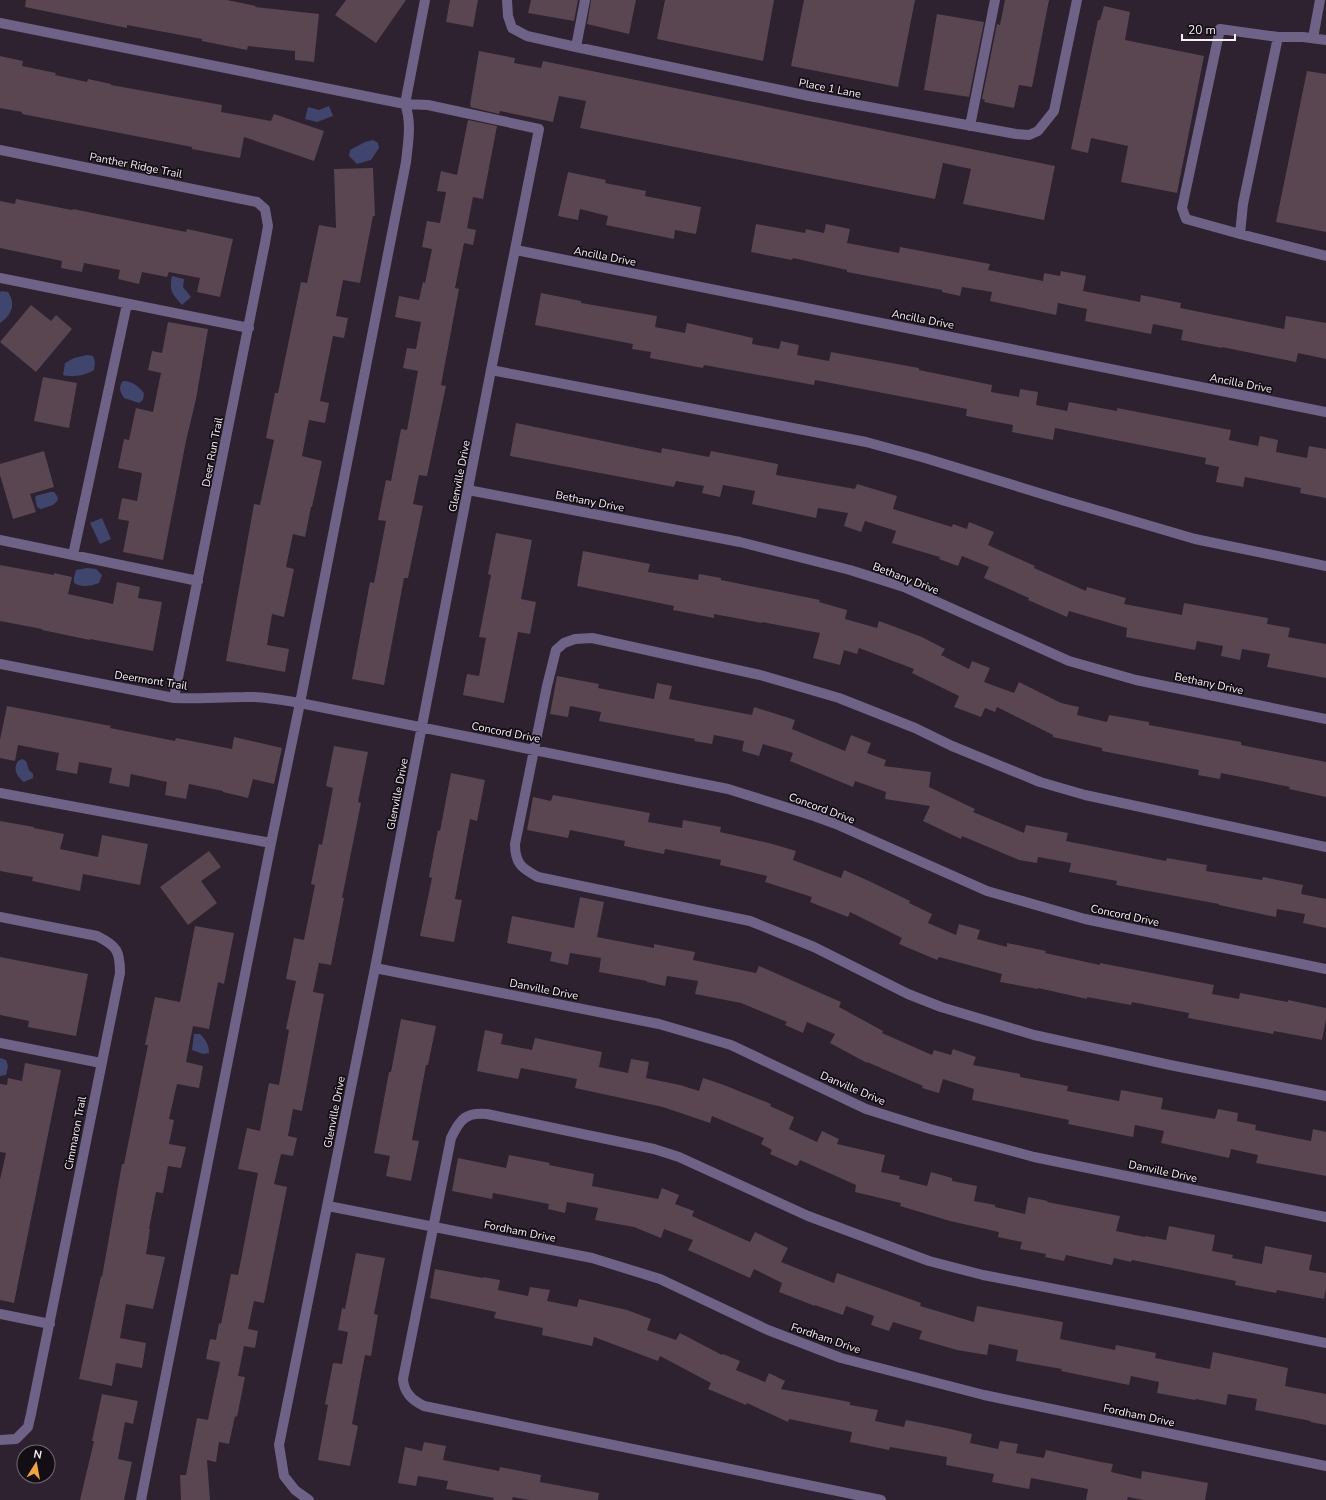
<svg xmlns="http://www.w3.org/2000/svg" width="1326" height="1500" font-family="'Nunito Sans',sans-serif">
  <rect width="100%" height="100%" fill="#2e2130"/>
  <path fill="#40456e" d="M329 106 333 116 317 122 305 119 308 107 319 110Z
    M373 140 378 143 379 148 371 160 357 164 349 156 350 150 365 142Z
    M172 276 184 279 183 287 191 297 182 305C172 293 169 292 172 276Z
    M2 291 8 292C16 304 12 315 0 323V292Z
    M87 355 93 356 95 362 94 370C86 375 72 378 63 375L65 363 74 358Z
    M123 381C133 381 138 386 144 393L143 400 139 403 124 398C120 391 118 388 123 381Z
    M50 492H54L57 496 58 500 53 505 41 509 37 507 35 497C38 494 45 494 50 492Z
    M102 518 111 539 100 544 90 523Z
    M87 568 96 569 102 575 99 583C90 586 83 588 74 583V577L76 570Z
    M22 759 26 761 29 770 33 774V778L24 782C16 775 13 770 18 761Z
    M194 1034H200C206 1040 209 1045 209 1053L203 1054 192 1050Z
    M0 1058 6 1060 8 1066 6 1075 0 1076Z"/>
  <path fill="#594651" d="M26 0H227L256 6 255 7 319 14 314 62 295 60V51L248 46 247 50 202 41V39L127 25V28L25 7Z
    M346 0H406L376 43 335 15Z
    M450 0H478L473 27 446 22Z
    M531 0H578L574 21 528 13Z
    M591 0H636L629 34 587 24Z
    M665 0H774L763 61 657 39Z
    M804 0H915L898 87 791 66Z
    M1005 0H1049L1032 87 1019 85 1014 108 984 102 985 100 982 99 997 24 1000 25Z
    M1104 6 1130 12 1125 40 1204 56 1177 193 1121 182 1128 146 1091 138 1088 153 1071 149 1098 20H1100Z
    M937 14 984 22 969 97 924 90Z
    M479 51 515 58 514 63 541 68 543 61 1055 166 1044 220 963 204 971 169 943 163 935 199 580 128 586 101 559 96 553 122 500 111 499 114 470 107 471 105H470Z
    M0 56 23 61 22 66 56 73 55 75 87 82 88 79 111 84V85L222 105 221 112 271 121 274 114 324 131 314 161 244 137 240 158 192 149V147L22 114V112L0 108Z
    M1307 71 1326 74V232L1276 222Z
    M468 120 497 126 483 199 473 197 467 228 476 230 473 245 464 243 455 288 459 289 441 385 446 386 427 476 419 475 413 504 423 506 408 578H404L384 685 352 679 370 582 374 583 386 521 378 520 386 480 391 481 401 429 407 430 418 371 403 368 407 348 416 349 421 322 395 317 399 296 419 300 423 282 425 283 432 249 422 247 427 221 440 223 446 192 437 191 441 171 457 175Z
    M373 168 375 216H373L360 283 343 280 336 316 348 318 344 338 333 336 320 401 329 403 325 423 309 420 302 456 322 461 312 507H311L305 537 293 534 286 567 294 569 284 617 272 614 267 645 289 649 285 672 226 661 254 504 260 505 274 440 266 438 275 393H278L301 282 307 283 319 225 336 228 334 169Z
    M568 172 606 180 605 183 646 191 645 196 701 207 696 234 675 230 674 239 606 225 608 216 580 209 578 220 558 216Z
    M16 199 72 210 73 209 186 232 187 229 233 239 220 297 197 292 200 278 169 272 167 277 142 272 139 284 118 279 120 270 84 263 82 272 61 268 62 261 0 248V201L15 204Z
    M756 224 805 233 806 229 824 233 826 224 850 229 847 243 899 253 900 247 990 264 988 270 1043 281 1044 273 1060 276 1061 271 1086 276 1083 291 1140 302 1141 295 1181 303 1180 308 1284 329 1286 316 1326 323V359L1298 353 1296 362 1222 347V348L1181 340 1183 330 1153 324 1151 334 1085 321 1087 309 1058 303 1056 315 990 301 992 292 962 287 960 296 942 292V290L847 272V270L793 258 792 260 751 252Z
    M541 293 581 301V303L657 316 655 327 685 333 687 323 753 338 752 344 779 349 781 341 799 345 797 355 829 361 831 352 919 368V370L992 385 991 392 1019 397 1020 389 1038 392 1036 405 1067 411 1069 402 1117 411V408L1231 430 1229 440 1258 446 1260 436 1278 440 1276 452 1307 458 1309 446 1326 449V498L1300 493 1301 488 1245 477 1243 487 1216 482 1219 467 1205 464 1206 458 1055 428 1053 440 1012 432 1013 425 966 416 967 409 815 380 814 385 704 365 703 368 650 358 651 352 632 349 633 344 535 325Z
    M31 305 51 321 56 315 72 329 36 372 0 342Z
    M168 322 208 329 196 399 186 441 163 560 123 552 129 521 118 519 122 498 137 501 142 473 118 468 124 439 129 440 136 408 153 412 161 373 148 370 152 351 162 353Z
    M43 377 77 383 69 428 34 421Z
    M516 423 661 453 662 448 709 457 711 451 778 464 776 475 855 489 857 484 897 496 893 509 952 527 953 524 967 529 969 522 994 532 988 545 1035 566 1034 568 1086 591 1087 587 1126 598 1124 604 1182 615 1184 603 1268 618 1267 624 1290 628 1288 637 1326 644V678L1267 667 1270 654 1242 649 1240 660 1221 656 1223 646 1197 641 1195 650 1126 637 1127 628 1069 611 1067 617 1028 600 1029 598 984 578 989 567 962 556 958 566 939 559 940 557 892 543 896 531 865 521 861 532 844 526 848 513 818 508 816 518 752 504 755 491 723 485 720 497 702 493 704 486 676 481 674 487 510 456Z
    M44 451 54 487 30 494 36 512 13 519 0 475V464Z
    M496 533 532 540 521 599 536 602 530 634 518 632 504 703 463 695 467 674 479 676 486 638 479 637 491 575 488 574Z
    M583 551 650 564 648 572 698 580 699 574 721 578V580L820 600 819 602 847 610 845 619 877 628 879 621 922 637 945 649 941 655 969 669 972 661 990 668 984 682 1014 693 1019 682 1061 703 1079 707 1077 715 1107 722 1109 715 1149 722V725L1241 742V745L1326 762V797L1289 789 1290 787 1221 773 1220 779 1198 775 1199 770 1102 751V748L1053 737V735L997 707 995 712 985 708 981 717 954 707 959 696 912 673 914 669 859 648 857 654 844 650 840 665 813 658 820 633 762 622V623L714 614V618L673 610 674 606 577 586Z
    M0 565 54 575V573L72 577 68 594 113 604 117 582 140 587 138 598 162 602 153 651 90 639V640L42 630V629L0 621Z
    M557 676 599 684 598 688 654 699 657 683 672 686 669 699 752 715 754 707 795 720 792 729 845 751 851 735 871 743 867 753 886 760 884 766 931 772 929 787 975 809 973 812 1024 833 1026 825 1068 833 1066 841 1166 861 1167 858 1207 865 1206 871 1262 880 1263 877 1303 885 1301 894 1326 899V928L1303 923 1305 914 1277 909 1276 917 1219 905V904L1116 885 1117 881 1069 872 1071 863 1038 857 1037 863 1019 860 962 836 961 839 923 821 930 806 885 799 886 792 855 781 853 787 790 761 793 753 763 744 759 756 742 751 744 741 714 735 712 744 694 741 695 739 599 721 601 712 570 706 568 717 550 714Z
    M7 706 111 726 110 728 175 741 176 738 232 749 234 737 282 748 274 784 253 779 248 798 223 792V791L189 784 186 799 165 795 167 782 131 774 129 787 109 783 112 768 79 762 77 774 56 770 59 753 18 745 15 761 0 758V740Z
    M334 746 368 752 358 802 361 803 342 898H344L331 965 319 963 313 992 324 994 302 1111 293 1109 288 1136 297 1138 293 1156 281 1154 274 1184 287 1187 264 1303 254 1301 248 1329 258 1331 255 1348 244 1346 238 1376 245 1377 237 1417 235 1416 229 1444 219 1442 216 1462 207 1460 210 1500H181L180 1475H186L197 1418 208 1420 220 1362 206 1359 210 1339 216 1340 219 1323 221 1324 231 1274 238 1275 258 1173 238 1169 247 1128 260 1131 269 1083 279 1085 289 1030 286 1029 296 981 286 979 294 938 304 940 315 885 311 884 319 844 322 845 333 788 326 786Z
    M451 773 485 780 477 821 470 819 455 899 462 900 454 942 420 936 432 878 429 877 438 830 440 831Z
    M553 795 650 813 648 822 682 828 683 820 721 827 720 832 769 843 796 851 793 860 841 878 844 870 869 881 910 901 909 903 932 914 928 923 956 935 959 924 980 930 977 939 1007 947V943L1046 951 1045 953 1100 965V963L1214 985 1212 994 1239 999 1240 993 1288 1002V1000L1326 1008V1019L1322 1040 1274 1031 1273 1034 1188 1018 1189 1013 1132 1002 1131 1005 1087 997V999L1038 988V989L1000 982 1002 974 939 957 937 960 899 944 902 938 850 912 848 917 810 902 812 897 765 882 767 876 720 865 721 860 665 849 664 854 624 846 625 841 570 830 568 838 527 830 533 797 551 801Z
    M0 821 34 827V828L64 834 60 849 98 857 102 835 148 844 140 885 83 874 80 891 32 881 33 877 0 871Z
    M209 851 221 867 201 881 217 903 188 925 160 887Z
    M580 897 604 902 597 937 654 948V944L695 952 693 960 756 973 759 966 841 1002 839 1007 883 1031 882 1033 932 1055 934 1050 951 1055 953 1049 976 1057 973 1065 1020 1074V1077L1068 1086 1067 1091 1119 1101 1121 1090 1163 1098 1161 1109 1215 1119 1218 1109 1238 1113 1237 1121 1256 1125 1255 1130 1311 1141 1313 1129 1326 1132V1176L1256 1163 1258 1155 1231 1149 1229 1158 1161 1143 1164 1131 1135 1125 1133 1137 1068 1124 1069 1120 972 1100 974 1089 943 1079 939 1093 922 1088 923 1086 867 1062V1063L830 1043 835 1034 807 1022 803 1033 785 1025 787 1022 741 1003 695 994 698 981 667 976 665 986 647 982V981L599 972 601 958 570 953 568 965 550 961 552 952 507 943 512 916 574 928Z
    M195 926 234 933 224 984 218 982 209 1029 193 1026 186 1062 203 1066 199 1088 177 1084 169 1119 174 1120 169 1144 186 1147 181 1168 168 1166 163 1193 156 1192 149 1229H150L146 1254 165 1257 153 1309 126 1304 120 1338 146 1343 142 1368 116 1363 112 1386 79 1379 101 1276 102 1277 122 1164H124L148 1045H145L155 997 180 1002Z
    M0 957 88 974 76 1036 28 1027 29 1021 0 1015Z
    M401 1019 436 1026 428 1065H426L412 1140 419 1141 411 1181 386 1176 390 1156 374 1153 389 1072H391Z
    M485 1030 503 1034 501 1044 532 1050 535 1038 602 1052 599 1067 628 1073 631 1059 649 1062 646 1078 680 1085 699 1091 703 1078 724 1085 771 1104 770 1106 794 1117 789 1129 817 1142 822 1131 839 1139 837 1144 885 1155 881 1172 900 1176 899 1179 927 1186 931 1172 952 1178V1181L977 1186 974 1201 995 1205V1207L1025 1214 1028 1197 1048 1201 1047 1202 1120 1216 1116 1231 1145 1237V1236L1166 1240 1169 1226 1215 1235 1212 1251 1233 1255 1232 1258 1262 1264 1265 1246 1312 1255 1309 1270 1326 1273V1289L1324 1299 1277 1290 1276 1293 1235 1285 1236 1281 1132 1260 1131 1262 1114 1258 1112 1265 1066 1255 1064 1261 1045 1257 1046 1254 1020 1249 1022 1242 998 1237 999 1232 950 1221 900 1206 901 1203 855 1192 856 1185 800 1160 797 1166 770 1154 772 1150 761 1144 764 1138 712 1116 710 1123 663 1107 575 1088 577 1079 521 1068 518 1079 477 1071Z
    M25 1063 61 1070 14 1303 0 1300V1180L6 1153 0 1152V1084L7 1085 8 1078 22 1081Z
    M509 1155 550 1163 549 1165 594 1174 592 1186 658 1199 662 1188 679 1195 675 1204 694 1211 692 1216 750 1242 755 1232 788 1248 781 1262 834 1283 837 1273 921 1303 920 1306 974 1322 977 1306 1063 1322 1060 1339 1115 1350 1116 1345 1156 1353 1155 1358 1210 1369 1213 1352 1288 1368 1285 1386 1326 1394V1425L1310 1422 1311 1421 1255 1410 1257 1399 1228 1394 1226 1405 1196 1399 1195 1400 1157 1393 1159 1382 1131 1376 1129 1385 1061 1371 1062 1369 1016 1361 1018 1350 989 1344 987 1355 957 1350 919 1339 922 1331 893 1322 889 1331 871 1325 874 1316 846 1306 843 1315 815 1305V1306L779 1292 782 1283 754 1269 750 1278 688 1250 693 1240 664 1229 661 1238 634 1227 595 1220 598 1208 567 1202 565 1213 548 1209 549 1204 493 1193 492 1199 452 1191 458 1158 506 1168Z
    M356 1253 385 1258 374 1314 378 1315 371 1356 365 1355 352 1424 358 1426 350 1466 318 1460 328 1405 325 1404 333 1363 342 1364 348 1332 338 1330 342 1308 345 1309Z
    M435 1269 483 1278V1277L500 1280 498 1290 528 1296 530 1287 550 1290 547 1301 577 1307 579 1299 627 1310 651 1319 647 1330 676 1340 680 1333 722 1355 723 1354 740 1361 736 1370 765 1382 769 1373 785 1381 781 1389 850 1402V1405L878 1410 875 1421 904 1427 906 1420 946 1428 972 1434 970 1443 998 1449 1000 1441 1018 1444 1016 1453 1044 1458 1046 1450 1101 1462 1113 1464 1111 1472 1141 1479 1142 1471 1208 1483 1205 1500H1143L1128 1497 1127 1500H1086L1088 1489 1031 1478 1029 1489 992 1482 994 1474 946 1465 947 1457 890 1447 889 1450 850 1442 852 1432 789 1419 788 1422 747 1403 746 1405 708 1389 711 1383 660 1356 658 1361 594 1337 592 1346 542 1335 543 1328 494 1318 496 1312 430 1298Z
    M102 1394 138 1401 133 1424 125 1422 118 1459 132 1462 124 1500H80L94 1441H92Z
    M424 1442 446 1446 443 1460 499 1471 500 1467 541 1475 540 1482 599 1493 598 1500H529L513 1497 512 1500H493L494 1498 446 1489 448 1481 418 1476 416 1486 398 1483 405 1447 422 1451Z"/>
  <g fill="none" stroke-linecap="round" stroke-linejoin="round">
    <path stroke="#6e6287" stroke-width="10" d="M507 0 508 16 512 28 527 36 576 47 809 96 1016 134 1029 135 1038 131 1054 111 1077 0
      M0 23 405 104C412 123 408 142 406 162L300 703 271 843 0 793
      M1313 38 1320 0
      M1326 40 1303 37H1278L1243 204 1240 234 1326 256
      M576 47 585 0
      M970 126 995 0
      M0 150 232 197 257 202 265 209 268 226 265 243 174 698
      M1240 234 1186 219 1182 208 1220 29 1278 37
      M516 250 1326 412
      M0 278 249 328
      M491 370 866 442 925 458 1062 500 1195 539 1326 566
      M468 490 740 542 850 570 904 587 1069 661 1136 680 1326 719
      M0 540 198 581
      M73 555 127 304
      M0 664 174 698C198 699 221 697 245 697 263 696 282 700 300 703L728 789 814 816 836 824 987 891 1085 919 1326 969
      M1326 847 1085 795 1040 782 952 746 915 728 839 698 760 675 592 638 575 639 564 643 556 650 547 686 515 844C515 863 521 868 538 877L750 921 814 947 908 994 941 1007 1034 1035 1170 1065 1326 1096
      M0 917 97 936C117 946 120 951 120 973L31 1414 28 1427 16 1439 0 1440
      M375 968 659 1024 731 1045 866 1109 930 1129 1034 1157 1326 1217
      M0 1043 101 1063
      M328 1206 592 1258 660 1279 768 1330 841 1358 984 1395 1326 1466
      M0 1314 50 1324
      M141 1500 271 843
      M309 1500 295 1490 284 1476 279 1445 375 968 491 370 539 129 428 105 405 104 425 0
      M881 1500 424 1406C412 1400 404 1393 403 1379L451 1138C460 1119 466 1112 487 1114L654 1149 679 1157 808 1216 929 1261 983 1275 1174 1312 1326 1343"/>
  </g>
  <g text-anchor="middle" stroke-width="3.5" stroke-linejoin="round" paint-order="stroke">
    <g font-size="11" fill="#f8f0f9" stroke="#130d14">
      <text transform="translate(830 88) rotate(11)" y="4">Place 1 Lane</text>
      <text transform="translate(136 165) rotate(11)" y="4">Panther Ridge Trail</text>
      <text transform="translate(605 256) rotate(11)" y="4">Ancilla Drive</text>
      <text transform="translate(923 319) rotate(11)" y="4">Ancilla Drive</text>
      <text transform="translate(1241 383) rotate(11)" y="4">Ancilla Drive</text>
      <text transform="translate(212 452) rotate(-79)" y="4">Deer Run Trail</text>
      <text transform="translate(459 476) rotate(-79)" y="4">Glenville Drive</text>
      <text transform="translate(590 501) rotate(11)" y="4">Bethany Drive</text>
      <text transform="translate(906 578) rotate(21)" y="4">Bethany Drive</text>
      <text transform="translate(151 680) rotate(9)" y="4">Deermont Trail</text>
      <text transform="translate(1209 683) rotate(12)" y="4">Bethany Drive</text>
      <text transform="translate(506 732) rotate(11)" y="4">Concord Drive</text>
      <text transform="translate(397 794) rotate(-79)" y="4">Glenville Drive</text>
      <text transform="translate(822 808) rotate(20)" y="4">Concord Drive</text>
      <text transform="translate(1125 915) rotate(12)" y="4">Concord Drive</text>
      <text transform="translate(544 989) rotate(11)" y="4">Danville Drive</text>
      <text transform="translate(853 1088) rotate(23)" y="4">Danville Drive</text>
      <text transform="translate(334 1112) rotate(-79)" y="4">Glenville Drive</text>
      <text transform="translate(75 1133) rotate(-79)" y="4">Cimmaron Trail</text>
      <text transform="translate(1163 1171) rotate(12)" y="4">Danville Drive</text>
      <text transform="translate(520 1231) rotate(11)" y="4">Fordham Drive</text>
      <text transform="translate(826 1338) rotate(19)" y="4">Fordham Drive</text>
      <text transform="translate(1139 1415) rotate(12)" y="4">Fordham Drive</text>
    </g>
  </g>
  <g transform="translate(36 1464) rotate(11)"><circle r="19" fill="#130d14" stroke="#6f6870"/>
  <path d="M0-3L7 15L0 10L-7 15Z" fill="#f0a63e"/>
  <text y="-6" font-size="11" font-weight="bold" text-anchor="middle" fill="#f8f0f9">N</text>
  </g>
  <path d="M1182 34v6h53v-6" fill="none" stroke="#f8f0f9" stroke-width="2"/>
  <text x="1188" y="34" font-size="12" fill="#f8f0f9" stroke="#130d14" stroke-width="3" paint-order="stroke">20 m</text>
</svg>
